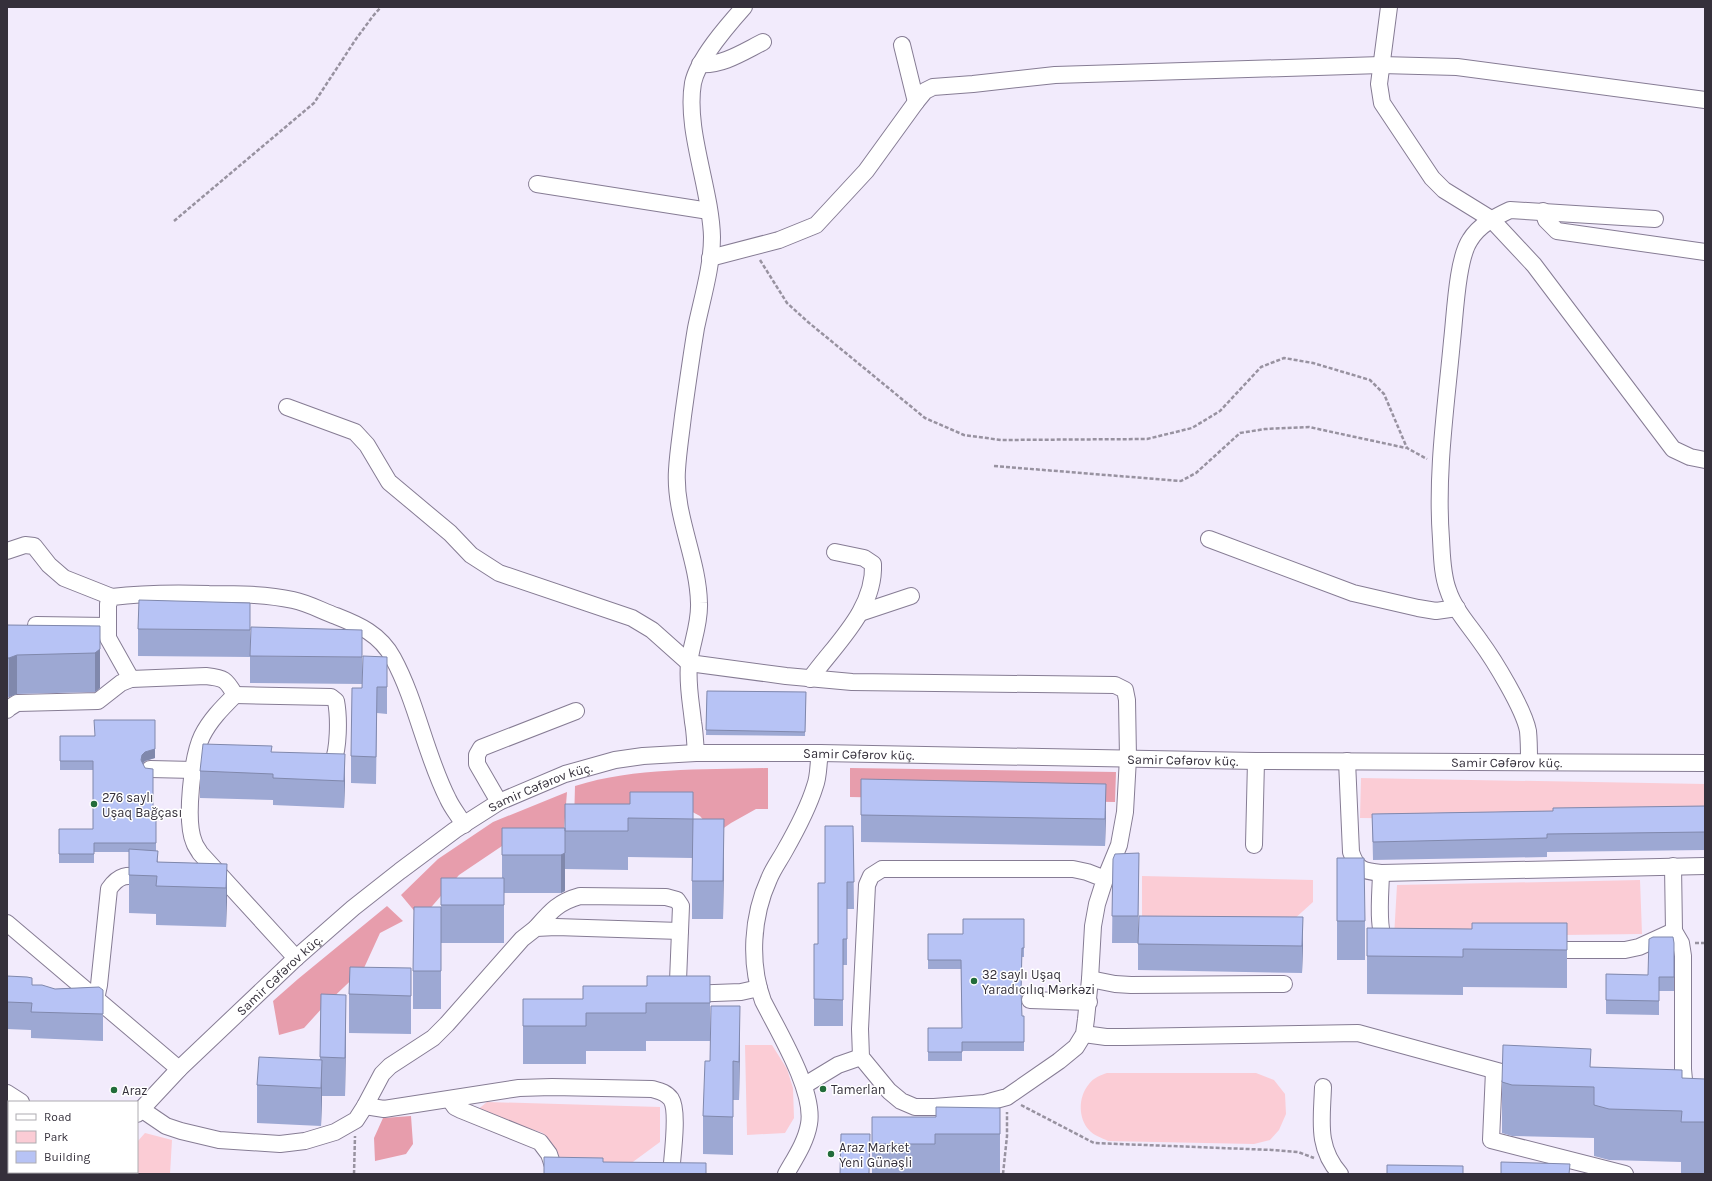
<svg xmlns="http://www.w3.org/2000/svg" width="1712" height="1181" font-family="Karla,sans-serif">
  <rect width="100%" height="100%" fill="#f2ebfc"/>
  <path fill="#fbccd5" d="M1361 778 1705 784V821L1360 818Z
    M1142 876 1313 880V902L1292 921 1142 919Z
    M1640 880 1642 934 1394 937 1397 885Z
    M745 1045H772L787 1069 793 1088 794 1118 785 1133 747 1135Z
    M1107 1073H1256L1274 1080 1285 1094 1286 1114 1279 1130 1270 1140 1254 1144 1108 1141C1102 1138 1093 1135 1089 1130 1078 1118 1078 1097 1089 1084 1093 1078 1101 1075 1107 1073Z
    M487 1102 660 1107V1142L626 1167H566L543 1133 476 1111Z
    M7 1103 9 1104V1172H65L64 1174H7Z
    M145 1133 172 1140 170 1174H112L113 1172H137V1142Z"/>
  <path fill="#e79dac" d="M768 768V809H756L731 823 715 834 700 816 681 806 574 823 575 786C637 767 704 770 768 768Z
    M850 768 1116 772 1115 802 850 797Z
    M567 792 564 829 505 844 459 875 421 919 401 895 438 859 493 822Z
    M387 906 403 921 380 933 364 968 324 1006 304 1028 279 1035 273 1001 298 979Z
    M411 1116 413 1144 406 1154 375 1161 374 1138 383 1118Z"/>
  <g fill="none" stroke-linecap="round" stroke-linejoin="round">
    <g stroke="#867c94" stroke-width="18">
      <g id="minor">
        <path d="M1389 7 1379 84 1382 103 1432 178 1444 190 1491 219 1534 265 1673 449 1690 457 1705 460"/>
        <path d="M902 45 916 102"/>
        <path d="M700 64C722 66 743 52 763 42"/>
        <path d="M537 184 709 211"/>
        <path d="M1543 211 1546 220 1557 231 1705 252"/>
        <path d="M710 258 779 240 816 225 866 171 916 102 925 91 933 87 973 84 1055 75 1381 65 1457 67 1705 100"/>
        <path d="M287 407 355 432 367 445 389 482 450 533 471 555 499 573 632 618 652 630 689 663 786 676 852 682 1115 685 1125 690 1127 700 1128 758 1125 812 1119 845 1105 879 1087 872 1073 869H882L871 876 867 885 860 1029 861 1057 889 1091 901 1101 915 1107H934L985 1103 1007 1097 1059 1061 1076 1047 1084 1034 1086 1019 1090 979 1093 926 1097 904 1105 879"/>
        <path d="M1209 539 1353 593 1418 608 1436 611 1457 608"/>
        <path d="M7 551 25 545 34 546 49 565 64 578 112 597"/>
        <path d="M860 613 911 596"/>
        <path d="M36 625 107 626"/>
        <path d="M131 679 108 638V604L112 597C144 593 176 593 209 594 237 594 266 594 293 600 308 603 322 611 336 616 359 625 380 634 393 658 417 702 425 754 448 799 452 808 459 816 464 825"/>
        <path d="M810 679C835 644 875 610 873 564L864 558 835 552"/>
        <path d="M235 695 331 697 336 701C339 717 339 750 332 764L323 767"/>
        <path d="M7 710 9 708 17 703 98 701 121 683 131 679 206 676C224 678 226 679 235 695 222 708 210 720 202 736 192 757 185 821 194 842 195 846 198 849 200 853L296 958"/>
        <path d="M696 753C695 743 695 732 693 722 691 702 687 684 689 664 691 644 700 625 699 603 698 558 674 515 677 470 678 452 681 434 683 416 687 387 691 358 696 328 702 299 712 267 712 237 711 189 685 130 693 83 698 59 727 26 744 7"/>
        <path d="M1347 761 1351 852C1357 870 1363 871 1381 873L1705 866"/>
        <path d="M1529 761C1529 751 1529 741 1528 731 1524 709 1494 660 1480 641 1469 625 1454 609 1448 590 1442 574 1442 556 1441 539 1436 473 1446 407 1452 341 1455 316 1457 259 1470 240 1479 225 1495 217 1510 210L1655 219"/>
        <path d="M150 769 194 770"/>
        <path d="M499 802 477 764V755L481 748 576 711"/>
        <path d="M1254 845 1256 761"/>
        <path d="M1673 866 1674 931 1681 943 1683 956V1069C1685 1090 1684 1103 1705 1114"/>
        <path d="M1381 873C1381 889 1375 937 1389 946"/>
        <path d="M7 923 179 1069"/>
        <path d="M536 928C550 912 558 902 580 896L666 897 677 900 681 906 680 931"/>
        <path d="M1545 950H1625L1639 947 1674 931"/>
        <path d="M1090 979 1115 984 1131 985 1284 984"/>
        <path d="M1030 1000 1089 1002"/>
        <path d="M88 1003 96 999 99 985 109 889C121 871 131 876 150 877"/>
        <path d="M1084 1034 1106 1037H1125L1358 1033 1523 1078"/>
        <path d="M1494 1071 1491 1140 1625 1174"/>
        <path d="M805 1085 838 1065 861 1057"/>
        <path d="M1323 1087C1322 1120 1316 1147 1340 1174"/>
        <path d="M7 1093 21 1102"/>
        <path d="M450 1100 455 1107 461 1110 540 1142 549 1154 553 1166 562 1174"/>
        <path d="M365 1106 384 1109 519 1088 552 1087 652 1089C659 1091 666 1092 671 1099 679 1111 672 1158 671 1174"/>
        <path d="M141 1109 166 1126 181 1131 219 1140 280 1144 305 1141 335 1132 356 1120 365 1106 382 1074 390 1066 433 1038 447 1024 522 939 536 928 556 927 680 931 678 981 682 990 688 994 741 992 759 988"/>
        <path id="s1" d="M137 1114 179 1069 296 958 353 908 400 871 455 830 499 802 565 774 615 760 643 756 696 753H820L1256 761 1705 763"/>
        <path d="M89 1174 90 1172"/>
        <path d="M786 1174C795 1158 806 1142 809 1124 815 1091 778 1031 763 1001 749 963 752 916 769 879 773 869 779 861 784 852 796 831 808 809 815 786 819 776 818 763 820 753"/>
      </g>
    </g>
    <path stroke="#9892a0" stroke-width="2.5" stroke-dasharray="4 2" stroke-linecap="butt" d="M174 221 314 103 356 39 373 16 381 7
      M760 260 787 303 808 322 925 418 964 435 1001 440 1147 439 1192 428 1220 411 1261 367 1284 358 1313 363 1370 380 1384 394 1407 448 1427 459
      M994 466 1181 481 1196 473 1240 433 1265 429 1309 427 1406 448
      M1695 943H1705
      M1021 1105 1094 1143 1273 1150 1298 1152 1314 1158
      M354 1174 355 1136
      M1003 1174 1007 1136V1112"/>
    <use href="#minor" stroke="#fff" stroke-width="16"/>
  </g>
  <path fill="#9da8d3" d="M7 625 100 626V688L95 692 17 694 9 697H7Z
    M138 629 250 630V656L362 657V684L250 683V656V657L138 656Z
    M387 684V714L377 713 376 784 351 783V756L362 688Z
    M707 691 806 692 805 736 706 735Z
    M155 720V758L145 761 143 764 153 817H156V851L158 862 227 864 226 927 156 925V914L129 913V852H94V863H59V829H93V770H60V736H94Z
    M272 752 345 781 344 808 273 805V800L200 798V771Z
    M565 804H630L693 819 724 858 723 919H692V858L628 857V870L565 869Z
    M1705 806V850L1547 852V857L1373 860 1372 814 1553 811Z
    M1106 811 1105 846 861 842V815Z
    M853 826 854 909H847V965H843V1026H814V944H818L825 883Z
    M502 828H565V891L561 893H504V943H441V1009H413V971L441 907V878H502Z
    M1139 853 1138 943H1112L1113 859Z
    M1337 858 1365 921V960H1337Z
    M1024 919V957H1022L1021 994 1022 1016H1024V1051H962V1061H928V1028H962L961 969H928V934H963Z
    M1567 923V988L1463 987V995L1367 994V928L1472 929Z
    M1674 943V991H1659V1015L1606 1014V974L1648 975Z
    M1138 944H1303L1302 973 1138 970Z
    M411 968V1034L349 1033V994Z
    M7 976 32 985 55 989 99 987 103 1017V1041L31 1038V1030L7 1029Z
    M710 976V1041H646V1051H586V1064H523V999H583L647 986Z
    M321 994 346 1033 345 1096H322L321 1126 257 1123V1085L320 1059Z
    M740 1045 739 1100H733V1155L703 1154V1116L710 1061Z
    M1591 1067 1682 1078 1705 1122V1173H1681V1162L1609 1160 1594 1156V1138L1512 1136 1502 1133V1082Z
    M1000 1108V1173H935V1174H872V1117H936Z"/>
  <path fill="#8088ac" d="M100 626V688L95 692V653Z
    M17 655V694L9 697V658Z
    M155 749V758L145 761 142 764 141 760 142 755 145 752Z
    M345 754V781L344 808V781Z
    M1106 784V811L1105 846V819Z
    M724 819V858L723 919V881Z
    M565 828V891L561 893V855Z
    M227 864V902L226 927V888Z
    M1303 917V944L1302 973V946Z
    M346 995V1033L345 1096V1058Z
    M740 1006V1045L739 1100V1062Z
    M322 1060V1098L321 1126V1088Z"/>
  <path fill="#b7c3f5" stroke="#8088ac" d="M139 600 250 603V630L138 629Z
    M7 625 100 626V649L95 653 17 655 9 658H7Z
    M251 627 362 630V657L250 656Z
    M363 656 387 657V687H377L376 757 351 756 352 688H362Z
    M707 691 806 692 805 732 706 730Z
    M94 720H155V749L145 752 142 755 141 760 145 768 153 769V817H156V843H94V854H59V829H93V761H60V736H95Z
    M203 744 272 746 271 752 345 754 344 781 273 778V774L200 771Z
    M861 779 1106 784 1105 819 861 815Z
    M630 792H693V819L628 818V831H565V804H630Z
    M1705 806V832L1547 834V838L1373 842 1372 814 1553 811V808Z
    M693 819H724L723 881H692Z
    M825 826H853L854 882H847V939H843V1000L814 999V944H818V883H825Z
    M502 828H565V853L561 855H502Z
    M129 849 158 851 157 862 227 864 226 888 156 886 157 876 129 875Z
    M1139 853 1138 916H1112L1113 859 1115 854Z
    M1337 858H1364L1365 921H1337Z
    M441 878H504V905H441Z
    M414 907H441V971H413Z
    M1139 916 1303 917 1302 946 1138 944Z
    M963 919H1024V948H1022L1021 991 1022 1016H1024V1042H962V1052H928V1028H962L961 960H928V934H963Z
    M1472 923H1567V950L1463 949V957L1367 956V928L1472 929Z
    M1653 937H1673L1674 943V977H1659V1001L1606 1000V974L1648 975 1649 939Z
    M350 967 411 968V996L349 994Z
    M7 976 27 977 32 978V985H42L55 989 99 987 103 990V1014L31 1012 32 1003 7 1002Z
    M647 976H710V1003H646V1013H586V1026H523V999H583V986H647Z
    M321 994 346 995 345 1058 320 1057Z
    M711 1006H740L739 1062 733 1061V1117L703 1116 705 1061H710Z
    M1503 1045 1591 1049 1590 1067 1682 1070V1078L1705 1079V1122H1681L1682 1111 1609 1109 1594 1105V1087L1512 1085 1502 1082Z
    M259 1057 322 1060 321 1088 257 1085Z
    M936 1107 1000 1108V1134H935V1144H872V1117H936Z
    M841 1134H870L869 1174H840Z
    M544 1157 603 1158V1162L706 1163V1174H544Z
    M1501 1162 1570 1164 1569 1174H1501Z
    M1387 1165 1463 1166V1174H1387Z"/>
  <g fill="#226c3a" stroke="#fff" stroke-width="1.5">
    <circle cx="94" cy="804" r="4"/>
    <circle cx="974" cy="981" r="4"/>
    <circle cx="823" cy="1089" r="4"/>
    <circle cx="114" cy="1090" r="4"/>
    <circle cx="831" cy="1154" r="4"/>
  </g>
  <g text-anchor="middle" stroke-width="3" stroke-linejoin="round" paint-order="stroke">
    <g font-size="13" fill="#35303b" stroke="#fff">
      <text dy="5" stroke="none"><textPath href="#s1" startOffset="847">Samir Cəfərov küç.</textPath></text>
      <text dy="5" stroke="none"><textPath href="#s1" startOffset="1171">Samir Cəfərov küç.</textPath></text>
      <text dy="5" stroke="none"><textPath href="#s1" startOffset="1495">Samir Cəfərov küç.</textPath></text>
      <text dy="5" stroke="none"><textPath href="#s1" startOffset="523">Samir Cəfərov küç.</textPath></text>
      <text dy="5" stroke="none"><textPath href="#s1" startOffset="199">Samir Cəfərov küç.</textPath></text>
    </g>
    <g font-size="13" fill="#35303b" stroke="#fff" text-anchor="start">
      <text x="102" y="802">276 saylı<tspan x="102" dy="15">Uşaq Bağçası</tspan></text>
      <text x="982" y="979">32 saylı Uşaq<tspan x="982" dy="15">Yaradıcılıq Mərkəzi</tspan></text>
      <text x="831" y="1094">Tamerlan</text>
      <text x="122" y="1095">Araz</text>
      <text x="839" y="1152">Araz Market<tspan x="839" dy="15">Yeni Günəşli</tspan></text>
    </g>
  </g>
  <rect width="1712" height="1181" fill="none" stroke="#35303b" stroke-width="16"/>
  <rect x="8" y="1101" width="130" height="72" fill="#ffffff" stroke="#aeacb1"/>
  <rect x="16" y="1114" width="20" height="6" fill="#ffffff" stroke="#aeacb1"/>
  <text x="44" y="1121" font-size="12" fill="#35303b">Road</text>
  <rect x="16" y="1131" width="20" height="12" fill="#fbccd5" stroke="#aeacb1"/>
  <text x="44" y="1141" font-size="12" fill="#35303b">Park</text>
  <rect x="16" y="1151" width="20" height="12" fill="#b7c3f5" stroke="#aeacb1"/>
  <text x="44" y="1161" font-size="12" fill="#35303b">Building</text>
</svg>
